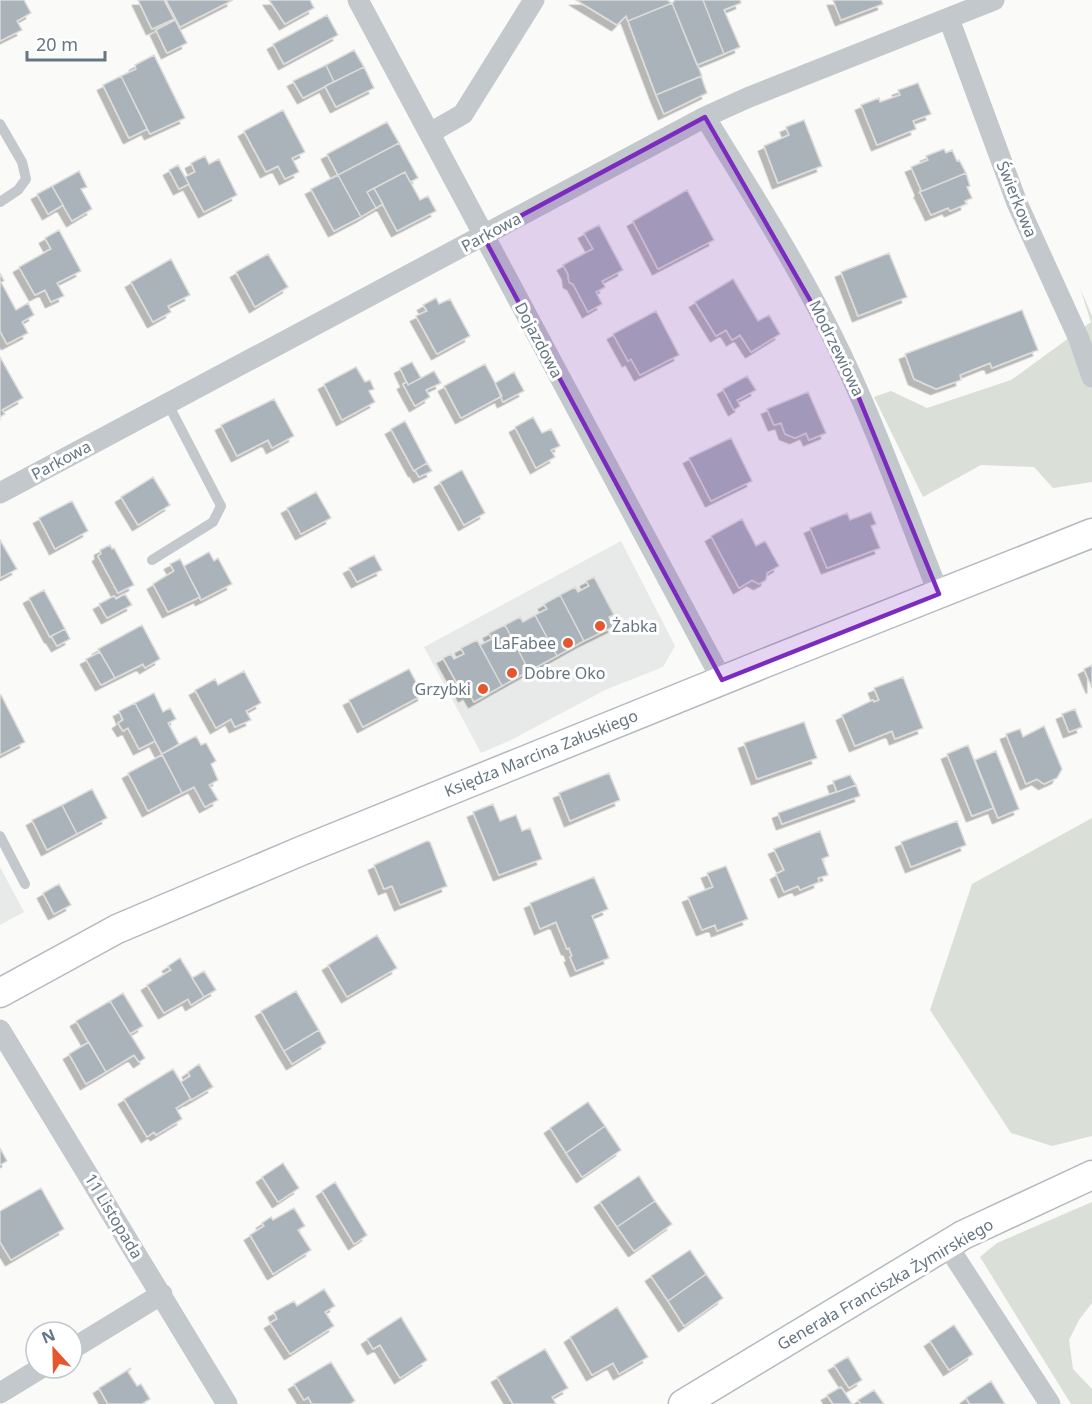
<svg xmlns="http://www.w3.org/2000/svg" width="1092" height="1404" font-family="'Noto Sans',sans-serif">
  <defs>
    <filter id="shadow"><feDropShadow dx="-5.5" dy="5.5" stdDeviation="0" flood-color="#0004"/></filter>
  </defs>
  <rect width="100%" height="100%" fill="#fafaf8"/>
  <path fill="#e8e9e9" d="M621 541 675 646 663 667 605 690 511 740 481 753 424 647Z
    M0 867 24 912 0 925Z"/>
  <path fill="#dadfd7" d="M1080 288 1092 316V482L1053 488 1034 467 981 465 923 497 874 397 891 391 927 408 1011 380 1091 322Z
    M1092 818V1136L1052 1146 1011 1133 930 1010 972 884Z
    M1092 1202V1303L1079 1320 1069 1340 1073 1369 1092 1389V1404H1071L980 1257 997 1243Z"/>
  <path fill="#aab3b9" stroke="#dcdcda" stroke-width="1.5" filter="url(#shadow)" d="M0 0H24L31 13 17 21 22 30 0 41Z
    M138 0H164L174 19 152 29Z
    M166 0H233L180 27Z
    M269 0H310L314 8 285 24Z
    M576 0H667L672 3 628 21 626 16 617 25Z
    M675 0H703L724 54 697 65 672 3Z
    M703 0H740L741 3 724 10 740 47 724 54Z
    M833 0H881L883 4 841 20Z
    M672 3 702 76 656 95 628 21Z
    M327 15 338 35 284 64 273 44Z
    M175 20 187 43 167 53 156 30Z
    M354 50 364 67 334 82 326 65Z
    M154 55 185 118 150 134 121 76 136 69 135 65Z
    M326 65 334 82 303 98 293 81Z
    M364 67 374 88 336 107 325 86Z
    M121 76 147 129 129 138 103 85Z
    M701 76 707 93 664 114 656 95Z
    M918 83 931 114 913 121 916 129 877 145 861 105 879 98 880 102 900 95 898 90Z
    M283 110 305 152 292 158 299 172 285 179 278 166 266 172 244 131Z
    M804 120 822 166 778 183 764 146 789 135 786 127Z
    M387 122 399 143 338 175 327 154Z
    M399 143 418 178 410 182 405 172 367 192 376 208 361 217 338 175Z
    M944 149 946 153 952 150 957 161 959 160 966 173 920 192 921 190 911 167 928 160 926 156Z
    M205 156 209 164 219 159 237 195 204 212 185 177 195 172 191 163Z
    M178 165 189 184 179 189 169 170Z
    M79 171 87 187 81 189 92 209 72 221 52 186Z
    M405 172 420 200 428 196 436 211 397 231 374 188Z
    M966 173 970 186 967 187 972 198 965 201 966 204 950 211 948 208 931 215 920 192Z
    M338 175 361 217 334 231 311 189Z
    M52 186 63 205 48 214 37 194Z
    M374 188 383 204 376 208 367 192Z
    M687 190 714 240 658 269 633 221Z
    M599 225 623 270 602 281 605 287 596 292 602 304 588 312 573 284 569 282 568 274 563 265 593 249 584 233Z
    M59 230 81 271 57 283 64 296 51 302 45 290 35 295 19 267 51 249 45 238Z
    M889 253 907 297 858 316 841 272Z
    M268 254 288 287 255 307 236 272Z
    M171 259 190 295 168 306 171 312 153 322 131 282Z
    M0 273 4 281 1 282 16 310 28 303 34 315 22 322 28 333 7 344 0 331Z
    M733 279 758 321 769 315 780 334 751 352 740 335 732 340 726 330 716 336 695 302Z
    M436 298 439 304 450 299 470 336 437 354 416 316 427 311 423 305Z
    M1022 310 1038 350 992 368 990 363 960 375 961 380 936 389 914 379 905 354Z
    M656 311 679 355 640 375 631 359 628 361 613 334Z
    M0 357 23 398 2 410 5 414 0 417Z
    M412 362 421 378 408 385 400 368Z
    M485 364 502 396 461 418 444 386Z
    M356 367 365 382 370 380 374 389 369 391 375 402 342 420 324 384Z
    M434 371 441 383 426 390 430 397 415 406 403 384 407 382 408 385Z
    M514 372 524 391 503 402 495 383Z
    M747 376 756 390 737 400 740 406 734 410 723 389Z
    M808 392 826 433 809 440 806 433 795 438 785 434 781 423 774 425 767 409Z
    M274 399 294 436 272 448 268 440 237 456 221 425Z
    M533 417 542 433 551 429 560 446 551 450 555 457 536 468 515 427Z
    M405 421 427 463 414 471 391 429Z
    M731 438 752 481 711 501 689 458Z
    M427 463 432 471 419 477 415 470Z
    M462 470 485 513 464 525 440 482Z
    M153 477 170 505 138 525 121 497Z
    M316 492 331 518 301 534 287 508Z
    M72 501 88 531 55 549 39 518Z
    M871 512 876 524 871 526 880 548 827 568 810 528 847 513 850 520Z
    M742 519 756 546 765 541 779 566 767 573 766 580 759 584 752 580 739 588 711 536Z
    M0 540 17 569 0 578Z
    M110 545 112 549 114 548 134 585 118 593 98 556 101 554 100 550Z
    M209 552 214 561 218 558 232 584 201 600 184 566Z
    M374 555 382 570 357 582 349 568Z
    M180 559 200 597 168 612 153 584 174 571 170 564Z
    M594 577 614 615 609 617 613 627 584 641 560 595 575 587 578 592 589 586 586 581Z
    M44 590 65 629 50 637 29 598Z
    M125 594 132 605 107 618 99 604 114 596 116 599Z
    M560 595 584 641 557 656 535 615 547 609 544 604Z
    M535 615 557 656 529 671 505 625 520 617 523 622Z
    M142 625 160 659 145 668 143 664 115 678 98 649Z
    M505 625 529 671 502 686 480 645 492 639 489 633Z
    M65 629 70 639 57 646 51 636Z
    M477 640 502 686 474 702 469 693 464 696 443 658 451 654 454 659 464 654 461 648Z
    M100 652 115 678 101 685 86 659Z
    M1092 665V688L1084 669Z
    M409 669 423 695 363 727 349 700Z
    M244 671 261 703 246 711 251 720 235 727 231 719 216 728 195 690 215 679 218 685Z
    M903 677 923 728 895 739 892 731 855 746 842 715 873 700 874 702 879 700 874 688Z
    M154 693 163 712 170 708 176 719 168 723 179 744 162 754 135 703Z
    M1 695 25 742 0 755V696Z
    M135 703 155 741 139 749 128 728 123 731 118 723 123 720 119 711Z
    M1075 709 1082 727 1069 732 1062 714Z
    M804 722 817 758 757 779 744 743Z
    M1044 726 1062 769 1057 778 1044 784 1037 779 1026 784 1006 734 1020 729 1023 737Z
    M196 736 201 745 206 743 216 761 211 764 218 780 209 785 218 800 205 807 194 787 182 793 162 754Z
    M968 745 993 808 972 816 947 754Z
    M996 751 1019 809 998 818 975 760Z
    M162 755 182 793 148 811 128 773Z
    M609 773 620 800 570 821 559 793Z
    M850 775 856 785 837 792 833 781Z
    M856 785 860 796 782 824 778 813Z
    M92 789 107 818 77 834 62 805Z
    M493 804 500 821 516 815 522 831 530 828 542 859 499 875 473 812Z
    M62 805 77 834 47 850 32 820Z
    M957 821 966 845 911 867 901 842Z
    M820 831 829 856 822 859 828 875 818 878 819 882 800 890 798 886 784 892 776 874 784 870 774 849Z
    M427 841 430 842 447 886 400 905 392 886 384 889 374 865Z
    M726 866 748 919 717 931 715 925 702 930 688 897 713 887 707 873Z
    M594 877 608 909 592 916 609 958 576 971 570 957 572 956 569 948 567 949 556 922 540 929 530 903Z
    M59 884 71 905 54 914 43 893Z
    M377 935 397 968 347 997 328 965Z
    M180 958 204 997 191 1005 188 999 164 1013 147 985 171 970 168 966Z
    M204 971 216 990 204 997 192 978Z
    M296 991 319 1030 284 1051 261 1011Z
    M123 993 143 1026 130 1034 110 1001Z
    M110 1001 145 1058 139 1062 134 1055 106 1072 76 1021Z
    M319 1030 326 1043 292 1064 284 1051Z
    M89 1042 106 1072 86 1084 69 1054Z
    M199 1064 213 1087 191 1100 181 1082 190 1076 188 1072Z
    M173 1069 191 1099 176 1108 182 1119 156 1135 154 1132 147 1137 124 1099Z
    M588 1102 605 1126 566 1153 550 1128Z
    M605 1126 621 1150 582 1177 566 1153Z
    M0 1148 7 1161 0 1165Z
    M283 1163 299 1188 278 1202 262 1177Z
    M639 1176 655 1201 617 1227 600 1202Z
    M335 1182 367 1235 354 1244 322 1191Z
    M41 1188 64 1229 11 1260 0 1242V1211Z
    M655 1201 672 1224 634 1251 617 1227Z
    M294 1208 305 1226 298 1230 311 1250 273 1274 250 1235 264 1226 262 1223 271 1217 273 1220Z
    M690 1250 706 1274 668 1301 651 1276Z
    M706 1274 723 1298 684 1326 668 1301Z
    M324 1289 335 1306 325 1312 334 1326 290 1354 270 1323 277 1319 274 1312 294 1301 297 1306Z
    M617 1307 648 1357 619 1374 613 1363 592 1375 570 1337Z
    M401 1317 427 1360 400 1378 380 1345 373 1349 367 1339Z
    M954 1325 973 1354 949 1370 930 1341Z
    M545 1349 568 1388 552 1397 556 1404H513L497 1377Z
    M848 1357 862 1380 849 1388 834 1365Z
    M331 1362 355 1401 350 1404H312L308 1397 304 1400 294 1384Z
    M131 1368 128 1372 137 1386 141 1384 150 1399 142 1404H108L99 1388Z
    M991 1381 1005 1404H970L966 1398Z
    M841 1387 852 1404H833L827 1395Z
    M874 1390 884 1404H861L858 1400Z"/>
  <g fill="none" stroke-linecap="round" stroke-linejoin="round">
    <g stroke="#b3babf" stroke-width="31">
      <path id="secondary" d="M0 993 117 929 301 851 765 663 1092 533
        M683 1404 963 1235 1092 1175"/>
    </g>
    <path stroke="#c3c8cc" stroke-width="10" d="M0 124 22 162 26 179 18 190 0 202
      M152 560 213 522 221 506 168 404
      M0 836 25 884"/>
    <path stroke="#c3c8cc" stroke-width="21" d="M358 0 722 680
      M949 19 1017 203 1079 339 1092 377
      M705 117C753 195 802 272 841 354 878 432 907 514 939 594
      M430 133 463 114 534 0
      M0 493 705 117 747 98 994 0
      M0 1030 227 1404
      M947 1245 1050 1404
      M72 1349 162 1294
      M0 1393 41 1368"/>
    <use href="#secondary" stroke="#fff" stroke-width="28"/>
  </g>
  <path fill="#7b2cbf" fill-opacity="0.2" stroke="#7b2cbf" stroke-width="4.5" stroke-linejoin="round" d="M705 117 841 354 939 594 722 680 483 236Z"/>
  <g fill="#e4572e" stroke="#fff" stroke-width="2">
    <circle cx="600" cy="626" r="6"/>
    <circle cx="568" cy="643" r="6"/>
    <circle cx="512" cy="673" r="6"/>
    <circle cx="483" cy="689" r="6"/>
  </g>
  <g text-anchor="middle" stroke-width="6" stroke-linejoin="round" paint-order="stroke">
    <g font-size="16" fill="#657683" stroke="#fff">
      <text transform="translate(1017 199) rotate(68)" y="6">Świerkowa</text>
      <text transform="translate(491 232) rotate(-28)" y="6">Parkowa</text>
      <text transform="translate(539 340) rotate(62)" y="6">Dojazdowa</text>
      <text transform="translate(837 348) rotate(64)" y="6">Modrzewiowa</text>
      <text transform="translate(61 460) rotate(-28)" y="6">Parkowa</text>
      <text transform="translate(541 753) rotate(-22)" y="6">Księdza Marcina Załuskiego</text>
      <text transform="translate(114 1216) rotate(59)" y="6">11 Listopada</text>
      <text transform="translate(885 1284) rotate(-30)" y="6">Generała Franciszka Żymirskiego</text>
    </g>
    <g font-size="16" fill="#657683" stroke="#fff" text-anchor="start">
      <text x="612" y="632">Żabka</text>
      <text x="556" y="649" text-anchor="end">LaFabee</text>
      <text x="524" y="679">Dobre Oko</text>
      <text x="471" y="695" text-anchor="end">Grzybki</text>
    </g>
  </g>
  <g transform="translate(54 1350) rotate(338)"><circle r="28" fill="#ffffff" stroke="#c1c8cd" stroke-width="1.5"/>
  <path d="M0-4.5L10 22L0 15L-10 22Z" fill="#e4572e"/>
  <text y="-9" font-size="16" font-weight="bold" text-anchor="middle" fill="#657683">N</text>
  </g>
  <path d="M27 51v9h78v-9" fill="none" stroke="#657683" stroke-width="3"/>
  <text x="36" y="51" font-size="18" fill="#657683" stroke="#ffffff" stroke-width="4.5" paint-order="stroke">20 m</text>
</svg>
